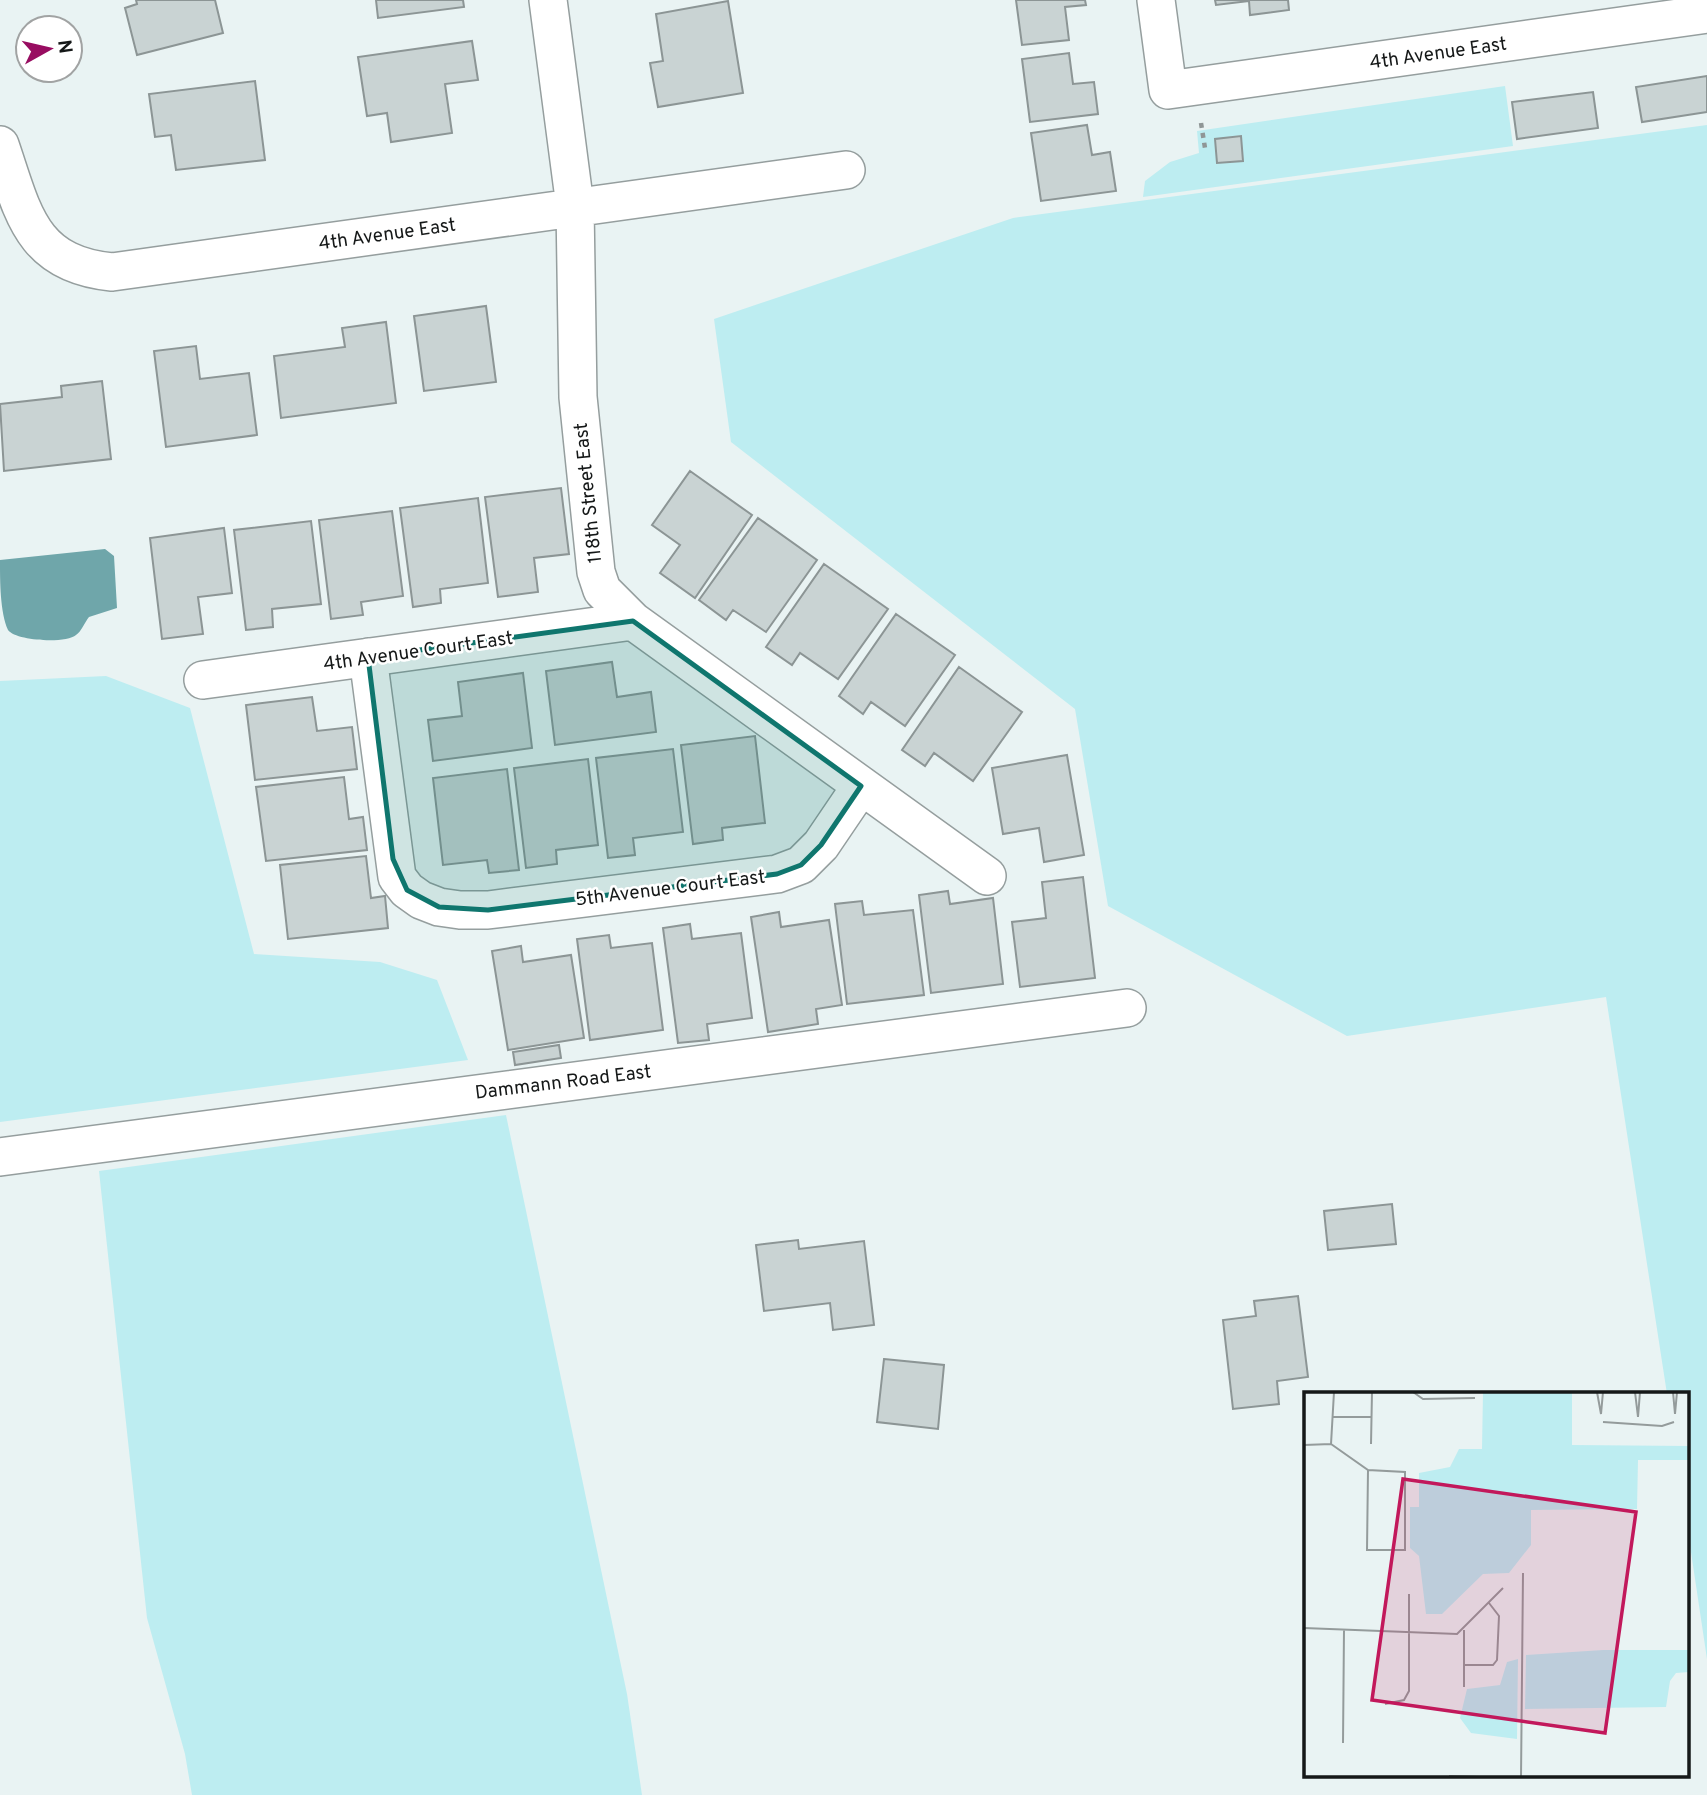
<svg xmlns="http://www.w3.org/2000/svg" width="1707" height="1795" font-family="Overpass,sans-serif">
  <rect width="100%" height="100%" fill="#e9f3f3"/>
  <path fill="#bdedf1" d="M1505 86 1513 146 1143 197 1145 181 1170 162 1199 153 1197 131Z
    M1707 125V1659L1688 1532V1394H1667L1606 997 1347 1036 1108 906 1075 709 731 442 714 319 1013 218Z
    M106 676 190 708 254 954 380 962 437 980 468 1060 0 1122V681Z
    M506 1115 627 1694 642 1795H192L185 1754 147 1618 99 1171Z"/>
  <path fill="#6fa6aa" d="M105 549 114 556 117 608 89 617C85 622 81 632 76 635 66 644 16 641 8 630 0 612 0 581 0 560Z"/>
  <path fill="#c9d3d3" stroke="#8c9595" stroke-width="2" d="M136 0H215L223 33 137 55 125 8 137 4Z
    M376 0H463L464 7 378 18Z
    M1016 0H1085L1086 5 1065 7 1069 40 1022 45Z
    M1215 0H1288L1289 10 1250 15 1249 1 1216 5Z
    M728 1 743 93 658 107 650 63 663 61 656 14Z
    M472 41 478 80 445 84 452 133 391 142 387 113 367 116 358 57Z
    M1069 53 1073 84 1094 82 1098 114 1030 122 1022 59Z
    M1707 76V112L1642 122 1636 87Z
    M255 81 265 160 176 170 171 135 155 137 149 94Z
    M1593 92 1598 128 1517 139 1512 102Z
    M1087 125 1092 155 1110 152 1116 191 1041 201 1031 133Z
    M1241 136 1243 161 1217 163 1215 139Z
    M486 306 496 382 424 391 414 316Z
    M386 322 396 403 281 418 274 356 345 347 342 328Z
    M196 346 200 379 249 373 257 435 166 447 154 351Z
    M102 381 111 459 4 471 0 404 62 397 61 386Z
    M690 471 752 515 695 598 660 573 680 545 652 525Z
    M561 488 569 554 534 558 538 592 498 597 485 497Z
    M478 498 488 583 440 589 441 603 413 607 400 508Z
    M392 511 403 596 361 602 363 615 331 619 319 520Z
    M758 518 817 560 766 632 733 610 726 620 699 600Z
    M311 521 321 604 272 609 273 627 246 630 234 530Z
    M224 528 232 593 198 597 203 634 162 639 150 538Z
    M824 564 888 609 838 679 800 653 792 665 766 647Z
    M896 614 955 655 905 726 871 702 863 714 839 696Z
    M612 662 617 697 651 692 656 732 555 745 546 671Z
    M959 667 1022 712 973 781 934 753 925 766 902 750Z
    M523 673 532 748 433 761 428 720 462 716 458 682Z
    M312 697 317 731 352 727 357 769 255 780 246 705Z
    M755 736 765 823 722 828 723 840 693 844 681 745Z
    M673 749 683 832 633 838 635 855 608 858 596 758Z
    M1067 755 1084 855 1044 862 1039 828 1003 834 992 768Z
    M588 759 598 845 556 850 557 864 526 868 514 768Z
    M507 769 519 870 489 873 487 860 443 865 433 778Z
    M344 777 349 819 363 817 367 850 266 861 256 787Z
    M366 856 371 898 385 896 388 928 288 939 280 865Z
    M1083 877 1095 978 1020 987 1012 922 1046 918 1042 882Z
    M948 891 950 904 993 898 1003 984 931 993 919 895Z
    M862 901 864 915 913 910 924 995 847 1004 835 904Z
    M779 912 781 927 829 920 842 1005 816 1009 818 1024 768 1032 751 917Z
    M690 924 692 939 741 933 752 1018 707 1024 709 1040 678 1043 663 928Z
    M609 935 611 948 652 943 663 1030 590 1040 577 939Z
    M521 946 523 962 571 955 584 1038 508 1050 492 951Z
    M559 1045 561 1058 515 1065 513 1052Z
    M1392 1204 1396 1244 1328 1250 1324 1211Z
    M798 1240 799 1249 864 1241 874 1325 833 1330 830 1303 764 1311 756 1245Z
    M1298 1296 1308 1377 1277 1381 1279 1404 1233 1409 1223 1320 1256 1316 1254 1301Z
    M884 1359 944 1365 938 1429 877 1422Z"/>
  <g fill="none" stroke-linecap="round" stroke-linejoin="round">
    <g stroke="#959e9e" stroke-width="40">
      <path id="street" d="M548 0 575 206 578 397 596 572 602 590 633 621 987 876
        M1156 0 1168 90 1707 14
        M0 145C23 212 30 264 112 272L846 170
        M368 657 397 877 407 890 421 900 439 907 460 910H488L777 874 801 865 821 845 861 786
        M203 680 633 621
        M0 1157 1127 1008"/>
    </g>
    <path stroke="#8f9696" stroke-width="4.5" stroke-dasharray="5 5" stroke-linecap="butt" d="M1201 123 1205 148"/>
    <use href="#street" stroke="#fff" stroke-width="37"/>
  </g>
  <path fill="#0f766e" fill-opacity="0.2" stroke="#0f766e" stroke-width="5" stroke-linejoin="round" d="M633 621 861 786 821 845 801 865 777 874 488 910 439 907 407 890 393 859 368 657Z"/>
  <g text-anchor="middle" stroke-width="5" stroke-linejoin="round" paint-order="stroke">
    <g font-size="19" fill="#151818" stroke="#fff">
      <text transform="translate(1438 52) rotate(-8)" y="7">4th Avenue East</text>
      <text transform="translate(387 233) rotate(-8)" y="7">4th Avenue East</text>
      <text transform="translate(587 493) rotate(-96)" y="7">118th Street East</text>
      <text transform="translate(418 650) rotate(-8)" y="7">4th Avenue Court East</text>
      <text transform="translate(670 887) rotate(-7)" y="7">5th Avenue Court East</text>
      <text transform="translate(563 1081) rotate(-7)" y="7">Dammann Road East</text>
    </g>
  </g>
  <g transform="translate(1304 1392)">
    <rect width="385" height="385" fill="#e9f3f3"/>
    <path d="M179 0H268V53L385 54V68H334L333 117 227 118V153L205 181 179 182 138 222H122L115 164 106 156V115H115V81L146 75 155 57H178ZM299 258H385V280L372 281 366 289 362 315 221 317 222 263ZM214 267 213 347 167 341 156 326 163 297 196 293 203 270Z" fill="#bdedf1"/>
    <path fill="none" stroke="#949b9b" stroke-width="2" d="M109 0 119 7 171 6M293 0 297 22 299 0M331 0 334 25 336 0M369 0 371 22 373 0M29 25H67M299 30 358 34 370 30M27 52 64 78 101 80V158H63L64 78M27 52 30 0M67 52 68 0M0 53 27 52M0 236 153 242 199 196M160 273H189L193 268 195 224 185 211M160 295V238M81 312 100 308 105 299V202M39 351 40 237M145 384 176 385M217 385 219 181"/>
    <path fill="#c2185b" fill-opacity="0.15" stroke="#c2185b" stroke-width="3.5" d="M99 87 332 120 301 341 68 308Z"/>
    <rect width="385" height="385" fill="none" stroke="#151818" stroke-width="3.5"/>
  </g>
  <g transform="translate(49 49) rotate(82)"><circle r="33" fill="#ffffff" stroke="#a1a3a3" stroke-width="2"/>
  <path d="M0-5L12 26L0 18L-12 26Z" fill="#980d61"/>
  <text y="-10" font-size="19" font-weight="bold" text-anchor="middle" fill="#151818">N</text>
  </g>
</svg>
